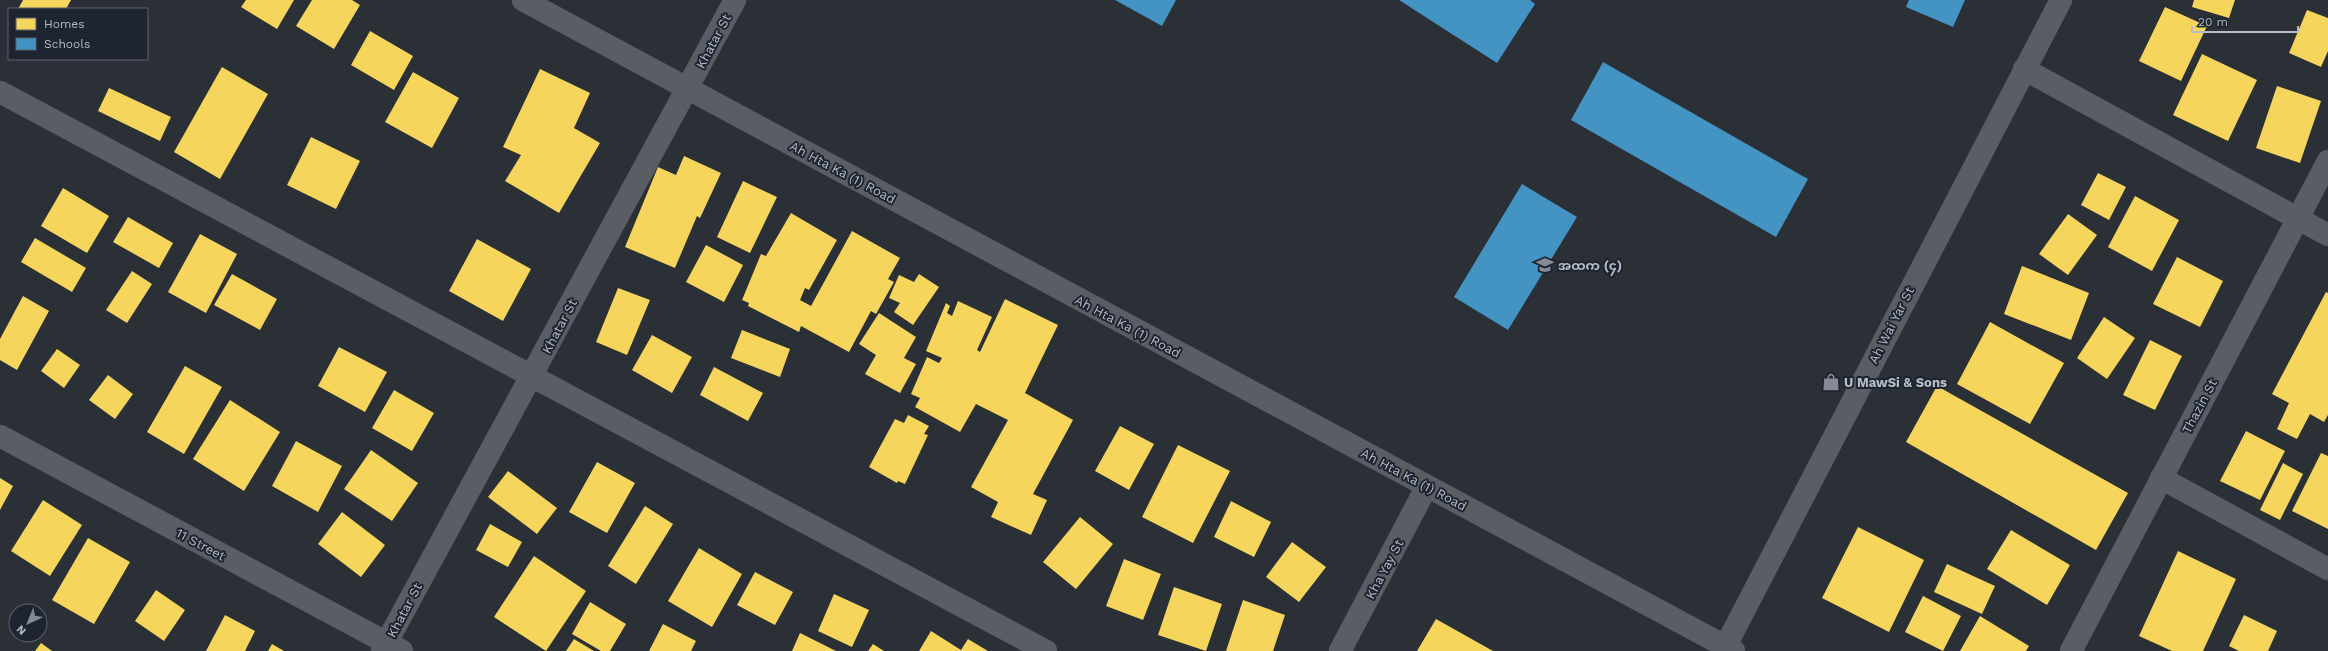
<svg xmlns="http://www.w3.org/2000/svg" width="2328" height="651" font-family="'Work Sans','Noto Sans Myanmar',sans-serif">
  <rect width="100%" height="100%" fill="#2b2f36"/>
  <path fill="#f6d55c" d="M23 0H71L66 9H18Z
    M246 0H294L277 29 241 7Z
    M312 0H352L360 5 334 49 296 26Z
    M2194 0H2235L2229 18 2192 7Z
    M2165 7 2207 26 2181 81 2139 61Z
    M2307 10 2328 18V51L2321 67 2289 53Z
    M370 31 413 56 394 90 351 65Z
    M2202 54 2257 80 2228 141 2173 115Z
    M222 67 268 94 220 179 174 152Z
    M540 69 590 93 574 128 600 143 559 213 505 181 521 155 503 147Z
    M413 72 459 98 432 148 385 122Z
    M2277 86 2321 101 2300 163 2256 148Z
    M109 88 171 117 160 141 98 111Z
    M311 137 360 161 336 209 287 185Z
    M684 156 721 173 700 218 697 216 675 268 625 247 658 167 676 175Z
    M2098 173 2126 187 2109 220 2081 205Z
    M743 181 777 197 750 253 717 237Z
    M63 188 109 216 87 253 41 226Z
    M2135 196 2179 220 2152 271 2108 247Z
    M791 213 837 240 809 290 805 288 800 300 811 306 852 231 900 258 888 279 894 282 876 314 871 311 849 352 801 326 799 332 748 306 749 303 742 300 761 254 766 256Z
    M2068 214 2097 235 2068 275 2039 254Z
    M128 217 173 243 159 268 113 242Z
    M200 234 237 254 206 313 168 292Z
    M35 238 86 268 72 292 21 262Z
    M477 239 531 269 503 321 449 291Z
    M706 245 743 265 724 302 686 282Z
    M2177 257 2223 281 2200 327 2153 304Z
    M2022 266 2089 293 2071 340 2004 314Z
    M132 271 152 284 127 323 106 310Z
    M232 274 277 299 260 330 214 305Z
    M919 274 939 287 913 325 894 312 900 303 889 298 899 275 914 282Z
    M618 288 650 300 627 355 596 342Z
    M2326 292 2328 293V415L2324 422 2310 414 2297 439 2277 429 2289 403 2272 394Z
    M23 296 49 311 17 370 0 360V339Z
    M1005 299 1058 325 1025 393 1073 420 1033 494 1047 500 1031 535 991 517 998 502 971 487 1008 420 976 404 960 432 915 407 920 398 911 394 927 357 939 363 942 358 926 351 946 303 950 306 947 313 952 316 958 301 992 317 977 350 980 352Z
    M879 313 916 337 904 358 916 364 900 393 865 374 876 355 859 344Z
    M2104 317 2135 338 2107 379 2077 358Z
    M1990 322 2064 363 2030 424 1957 384Z
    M742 330 790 349 780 377 731 358Z
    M652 335 692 357 672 393 632 370Z
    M2150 340 2182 356 2155 410 2123 395Z
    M339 347 387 372 365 412 318 386Z
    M57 349 80 365 64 388 41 371Z
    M185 366 222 387 184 454 147 432Z
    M714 367 763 393 748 421 700 395Z
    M108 375 133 394 115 419 89 400Z
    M1937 386 2128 493 2096 550 1906 442Z
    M394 390 434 413 412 451 372 428Z
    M230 400 280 432 244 491 193 459Z
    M908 415 929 426 924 434 928 435 905 484 898 481 897 483 869 467 895 419 904 423Z
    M1120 426 1154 444 1129 490 1095 471Z
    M2246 431 2285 451 2260 500 2220 481Z
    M296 441 342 466 318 512 272 486Z
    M1178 445 1230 471 1193 543 1142 517Z
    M371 450 418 483 392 521 344 489Z
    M2321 453 2328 456V529L2292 511Z
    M597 462 635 483 607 533 569 512Z
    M2283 463 2303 474 2280 520 2260 510Z
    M508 471 557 508 537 534 488 497Z
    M0 478 13 486 0 510Z
    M43 500 82 525 50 576 11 551Z
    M1231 501 1271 522 1254 557 1214 537Z
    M645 506 673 524 636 584 608 566Z
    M342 512 385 545 361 577 318 544Z
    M1080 517 1113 544 1076 589 1043 562Z
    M490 524 522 542 508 567 476 550Z
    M1858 527 1924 560 1889 632 1822 598Z
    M2011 530 2070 565 2047 605 1987 569Z
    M88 538 130 562 94 624 52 600Z
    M1292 542 1326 567 1299 602 1266 577Z
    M699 548 742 574 712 627 668 601Z
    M2178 551 2236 579 2203 651H2172L2139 636Z
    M534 556 586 591 546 651 494 617Z
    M1124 559 1161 574 1143 620 1106 606Z
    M1947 564 1995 586 1982 614 1934 592Z
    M755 572 793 592 775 625 737 605Z
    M1174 587 1222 604 1206 651 1158 635Z
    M156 590 185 610 164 641 135 621Z
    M834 594 869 610 852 647 818 631Z
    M1923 596 1961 616 1943 651 1905 632Z
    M1243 600 1285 615 1273 651H1226Z
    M590 602 626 624 610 651H601L572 634Z
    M225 615 255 631 245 651H206Z
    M2244 615 2277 631 2268 651H2239L2229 646Z
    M1980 616 2029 646 2026 651H1960Z
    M1436 619 1493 651H1417Z
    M663 624 696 641 691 651H649Z
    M931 631 961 650 968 639 988 651H919Z
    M800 633 836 651H792Z
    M574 639 594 651H566Z
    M41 643 52 651H35Z
    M272 644 284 651H268Z
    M873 644 884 651H868Z"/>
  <path fill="#4393c3" d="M1115 0H1176L1162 26Z
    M1399 0H1530L1535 4 1497 63Z
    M1909 0H1965L1953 27 1906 7Z
    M1603 62 1808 179 1776 237 1571 120Z
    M1522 184 1577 217 1508 330 1454 297Z"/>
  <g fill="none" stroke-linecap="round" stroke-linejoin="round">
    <g stroke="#484b51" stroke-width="23">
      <path id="minor" d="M2024 69 2328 235
        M0 92 1046 651
        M0 436 402 651
        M2161 478 2328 569
        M382 651 735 0
        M1340 651 1427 486
        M2071 651 2328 161"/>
    </g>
    <g stroke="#484b51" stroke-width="23">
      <path id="tertiary" d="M523 0 1734 651
        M1723 651 2061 0"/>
    </g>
    <use href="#minor" stroke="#5a5d64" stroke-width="22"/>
    <use href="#tertiary" stroke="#5a5d64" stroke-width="22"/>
  </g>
  <defs>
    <g id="school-bare" transform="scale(1.38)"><path d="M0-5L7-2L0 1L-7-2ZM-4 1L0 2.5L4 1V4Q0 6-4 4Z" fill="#858a94" stroke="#1e2530" stroke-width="2.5" paint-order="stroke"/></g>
    <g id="shop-bare" transform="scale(1.38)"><path d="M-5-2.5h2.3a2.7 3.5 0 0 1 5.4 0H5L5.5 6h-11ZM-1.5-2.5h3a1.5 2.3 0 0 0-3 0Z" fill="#858a94" stroke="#1e2530" stroke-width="2.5" paint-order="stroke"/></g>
  </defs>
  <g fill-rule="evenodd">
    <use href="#school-bare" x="1545" y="265"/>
    <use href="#shop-bare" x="1831" y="382"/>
  </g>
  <g text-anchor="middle" stroke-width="4" stroke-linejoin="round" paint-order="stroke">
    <g font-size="13" fill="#b5bbc7" stroke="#1e2530">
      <text transform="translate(713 41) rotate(-62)" y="5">Khatar St</text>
      <text transform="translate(843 172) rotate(28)" y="5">Ah Hta Ka (1) Road</text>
      <text transform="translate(1891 325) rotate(-63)" y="5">Ah Wai Yar St</text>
      <text transform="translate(559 326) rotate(-62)" y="5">Khatar St</text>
      <text transform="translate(1128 326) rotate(28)" y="5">Ah Hta Ka (1) Road</text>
      <text transform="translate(2199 406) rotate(-62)" y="5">Thazin St</text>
      <text transform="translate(1414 479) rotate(28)" y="5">Ah Hta Ka (1) Road</text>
      <text transform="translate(201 544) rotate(28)" y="5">11 Street</text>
      <text transform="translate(1384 569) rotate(-62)" y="5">Kha Yay St</text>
      <text transform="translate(404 610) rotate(-62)" y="5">Khatar St</text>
    </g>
    <g font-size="13" font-weight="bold" fill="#b5bbc7" stroke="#1e2530" text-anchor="start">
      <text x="1558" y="270">အထက (၄)</text>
      <text x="1844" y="387">U MawSi &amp; Sons</text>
    </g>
  </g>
  <rect x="8" y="8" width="140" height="52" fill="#1e2530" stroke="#5a616c"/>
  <rect x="16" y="18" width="20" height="12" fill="#f6d55c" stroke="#5a616c"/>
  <text x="44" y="28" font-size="12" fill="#b5bbc7">Homes</text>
  <rect x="16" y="38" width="20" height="12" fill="#4393c3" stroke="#5a616c"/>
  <text x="44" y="48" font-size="12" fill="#b5bbc7">Schools</text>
  <g transform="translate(28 623) rotate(224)"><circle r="19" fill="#1e2530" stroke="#5a616c"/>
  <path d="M0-3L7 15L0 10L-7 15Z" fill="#858a94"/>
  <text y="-6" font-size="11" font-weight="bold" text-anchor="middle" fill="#b5bbc7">N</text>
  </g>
  <path d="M2192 26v6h106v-6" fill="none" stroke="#b5bbc7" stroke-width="2"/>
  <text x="2198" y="26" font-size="12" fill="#b5bbc7" stroke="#1e2530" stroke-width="3" paint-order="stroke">20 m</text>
</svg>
